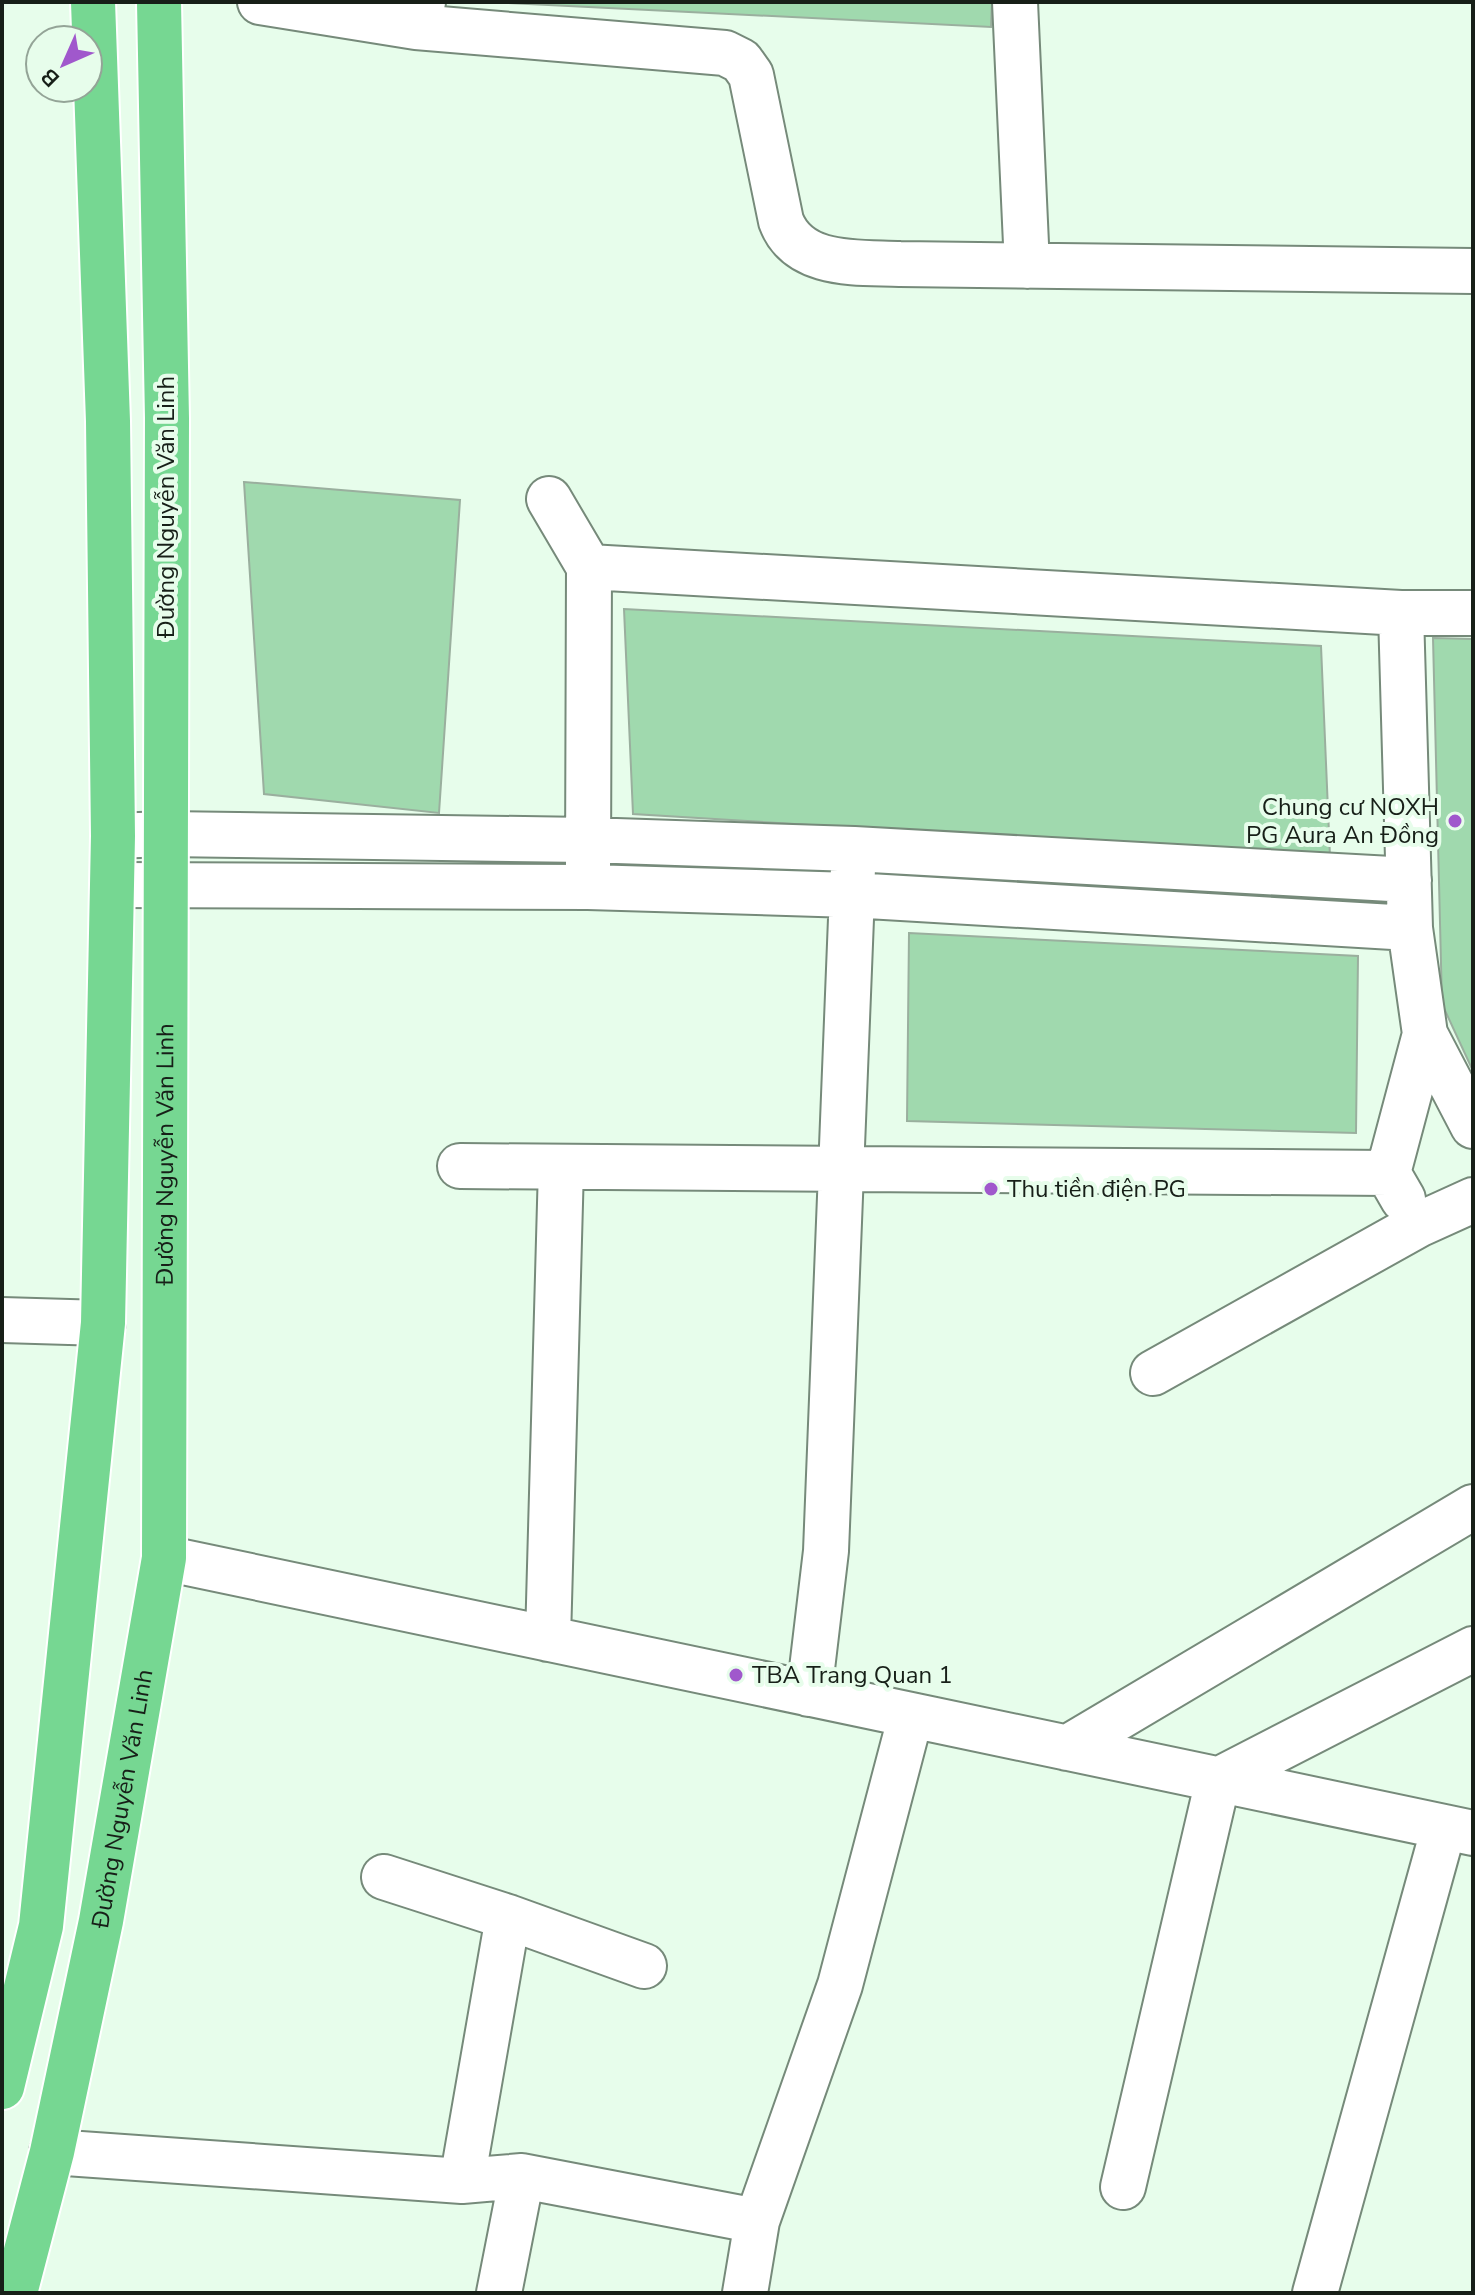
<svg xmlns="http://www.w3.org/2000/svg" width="1475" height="2295" font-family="'Nunito Sans',sans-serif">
  <rect width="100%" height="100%" fill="#e7fdeb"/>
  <path fill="#a0d9ae" stroke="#9aaf9e" stroke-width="2" d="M488 2H992L991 27Z
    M244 482 460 500 439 813 264 794Z
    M624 609 1321 646 1330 857 633 814Z
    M1433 638 1473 639V1071L1442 1004Z
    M909 933 1358 956 1356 1133 907 1121Z"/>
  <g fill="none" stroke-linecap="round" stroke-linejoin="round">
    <g stroke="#768a7a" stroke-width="48">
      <path id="minor" d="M260 2 416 27 423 2
        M1015 2 1027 266
        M416 27 725 53 741 61 751 75 781 221C799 268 858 262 900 264L1473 271
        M549 499 589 567 588 868
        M589 567 1401 613H1473
        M1401 613 1410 928 1425 1034 1473 1126
        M113 836 166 834 587 840 854 849 1409 880
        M113 885 588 887 851 895 1410 928
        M460 1166 1388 1173
        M1403 1199 1388 1173 1425 1034
        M2 1320 103 1323
        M1153 1373 1418 1225 1473 1200
        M164 1558 1473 1833
        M548 1639 561 1167
        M809 1694 826 1551 853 868
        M1067 1748 1473 1507
        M384 1877 508 1917 644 1966
        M52 2152 462 2181 522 2176 757 2221
        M462 2181 508 1917
        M1123 2187 1218 1780 1473 1649
        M499 2293 522 2176
        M745 2293 757 2221 840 1985 911 1715
        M1315 2293 1444 1827"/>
    </g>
    <g stroke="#fff" stroke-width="48">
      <g id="highway">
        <path d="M2 2087 41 1926 103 1323 113 836 108 421 93 2"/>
        <path id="s1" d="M15 2293 52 2152 101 1921 164 1558 167 418 159 2"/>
      </g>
    </g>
    <use href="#minor" stroke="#fff" stroke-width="44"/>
    <use href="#highway" stroke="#76d792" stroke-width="44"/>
  </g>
  <g fill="#a058cc" stroke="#e7fdeb" stroke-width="3">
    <circle cx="1455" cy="821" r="8"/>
    <circle cx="991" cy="1189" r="8"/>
    <circle cx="736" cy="1675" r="8"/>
  </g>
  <g text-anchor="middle" stroke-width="8" stroke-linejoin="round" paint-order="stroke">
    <g font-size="24" fill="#171f18" stroke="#e7fdeb">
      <text transform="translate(166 507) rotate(-90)" y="8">Đường Nguyễn Văn Linh</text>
      <text dy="8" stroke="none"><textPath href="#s1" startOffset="1154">Đường Nguyễn Văn Linh</textPath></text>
      <text dy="8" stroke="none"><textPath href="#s1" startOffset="506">Đường Nguyễn Văn Linh</textPath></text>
    </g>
    <g font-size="24" fill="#171f18" stroke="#e7fdeb" text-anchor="start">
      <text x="1439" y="815" text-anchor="end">Chung cư NOXH<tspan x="1439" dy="28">PG Aura An Đồng</tspan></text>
      <text x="1007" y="1197">Thu tiền điện PG</text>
      <text x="752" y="1683">TBA Trang Quan 1</text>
    </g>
  </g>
  <rect width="1475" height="2295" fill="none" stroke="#171f18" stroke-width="8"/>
  <g transform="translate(64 64) rotate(225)"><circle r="38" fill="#e7fdeb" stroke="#94a497" stroke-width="2"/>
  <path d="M0-6L14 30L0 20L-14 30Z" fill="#a058cc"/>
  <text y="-12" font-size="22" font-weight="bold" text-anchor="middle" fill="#171f18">B</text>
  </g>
</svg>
